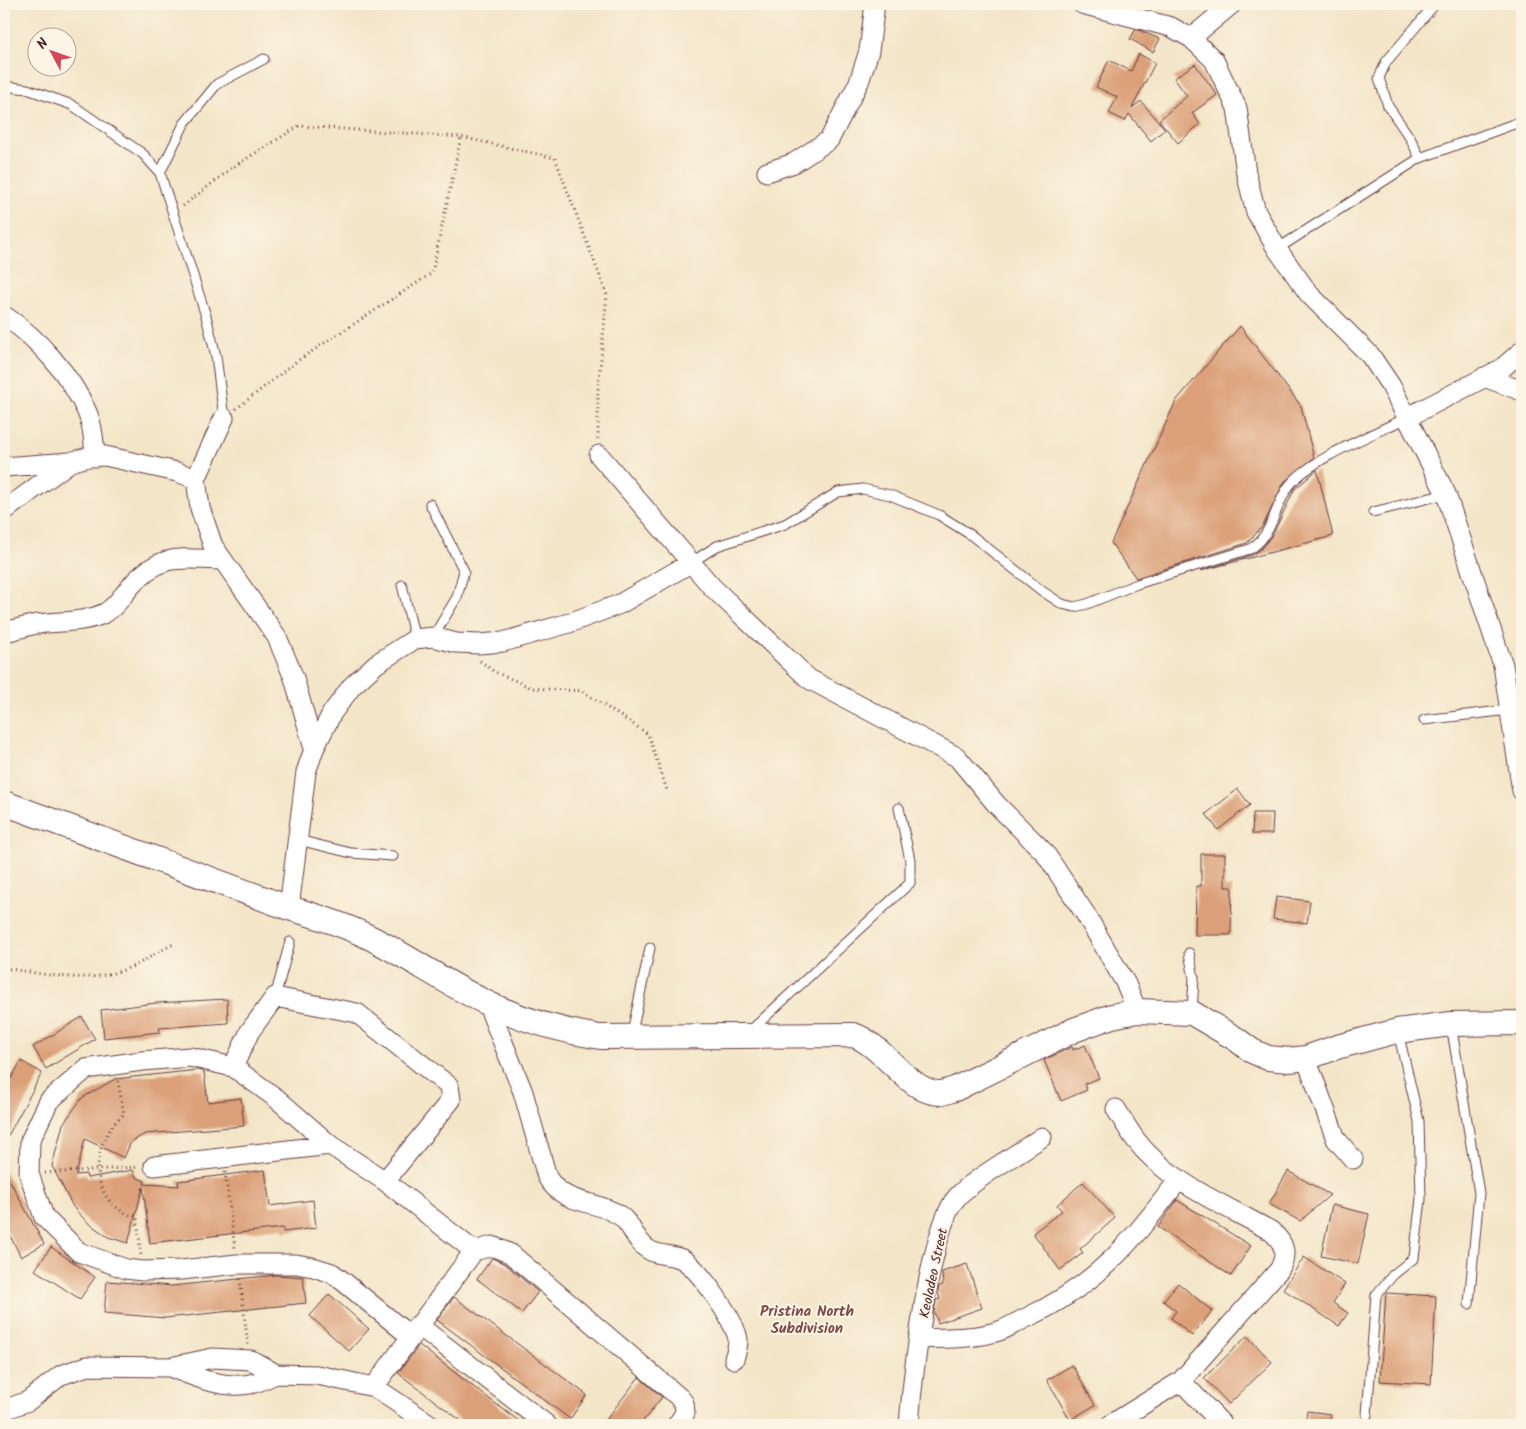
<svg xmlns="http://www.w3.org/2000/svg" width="1526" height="1429" font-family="Kalam,sans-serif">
  <rect width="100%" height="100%" fill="#fcf5e5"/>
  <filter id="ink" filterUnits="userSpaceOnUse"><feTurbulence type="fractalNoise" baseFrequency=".02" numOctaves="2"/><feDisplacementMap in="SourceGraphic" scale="10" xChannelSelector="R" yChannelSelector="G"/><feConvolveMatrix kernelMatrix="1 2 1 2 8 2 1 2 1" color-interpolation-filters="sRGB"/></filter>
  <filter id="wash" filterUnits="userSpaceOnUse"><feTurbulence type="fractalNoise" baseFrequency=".0096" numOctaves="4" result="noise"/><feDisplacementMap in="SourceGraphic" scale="20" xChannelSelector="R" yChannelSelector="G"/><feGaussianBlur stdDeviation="1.12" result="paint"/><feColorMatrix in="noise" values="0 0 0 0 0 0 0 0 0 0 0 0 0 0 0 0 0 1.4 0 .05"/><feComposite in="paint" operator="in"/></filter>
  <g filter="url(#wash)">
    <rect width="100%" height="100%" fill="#f3e5c8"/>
    <g id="blocks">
      <path fill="#dba079" d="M1136 29 1160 39 1153 52 1130 39Z
        M1139 54 1155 63 1132 108 1141 101 1165 129 1151 141 1129 114 1125 121 1109 113 1117 97 1096 87 1109 60 1131 71Z
        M1195 64 1217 95 1192 113 1200 124 1178 143 1159 120 1187 96 1174 78Z
        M1240 326 1301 406 1314 458 1284 482 1263 526 1247 543 1136 578 1111 543 1176 401Z
        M1317 470 1333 536 1200 571 1252 555 1262 548 1274 532 1294 490Z
        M1238 789 1250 805 1218 830 1206 814Z
        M1253 813H1273L1272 834H1252Z
        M1201 854H1225V887H1232L1231 935H1195L1196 886H1201Z
        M1276 897 1310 901 1307 923 1273 919Z
        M227 999 228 1023 159 1028 160 1032 104 1038 101 1010 156 1003Z
        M82 1017 95 1039 46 1069 33 1047Z
        M1085 1045 1099 1078 1084 1084 1087 1090 1061 1101 1044 1060 1072 1047 1073 1050Z
        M21 1061 42 1073 4 1143V1091Z
        M198 1070 204 1072 208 1102 241 1098 244 1126 145 1134 131 1142 124 1158 85 1139 76 1175 86 1174 87 1178 133 1170 136 1177 145 1181 144 1184 179 1186 178 1181 265 1170 270 1206 313 1200 316 1228 283 1232V1228L150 1243 143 1187 128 1243 108 1237 87 1222 73 1207 52 1166 63 1124 82 1098 115 1079Z
        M4 1170 44 1244 21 1257 4 1224Z
        M1288 1171 1330 1195 1300 1221 1269 1204Z
        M1083 1182 1115 1218 1080 1249 1083 1253 1060 1270 1033 1233 1062 1211 1057 1205Z
        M1177 1200 1251 1246 1231 1276 1158 1227Z
        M1332 1205 1369 1214 1358 1264 1321 1256Z
        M51 1247 95 1277 80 1299 35 1270Z
        M1304 1257 1345 1284 1333 1303 1348 1313 1339 1326 1283 1289Z
        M492 1258 505 1264 538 1292 522 1313 477 1279Z
        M967 1264 982 1308 938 1323 934 1312 936 1300 940 1299 938 1293 939 1286 943 1285 942 1272Z
        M276 1275 303 1277 306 1303 166 1318 104 1313 107 1281 172 1286Z
        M1178 1283 1212 1311 1192 1336 1171 1318 1176 1311 1163 1301Z
        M1386 1293 1436 1296 1431 1384 1380 1381Z
        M329 1294 369 1329 349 1351 310 1316Z
        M454 1297 587 1395 570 1419 437 1320Z
        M1247 1336 1272 1362 1229 1404 1204 1378Z
        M419 1345 471 1385 524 1425H467L440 1405 398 1373Z
        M1072 1365 1095 1405 1070 1420 1047 1380Z
        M639 1377 662 1397 640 1425H602Z
        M1307 1411 1331 1414 1329 1425H1305Z"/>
    </g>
  </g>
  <g filter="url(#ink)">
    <use href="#blocks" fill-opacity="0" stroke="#633d43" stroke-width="1"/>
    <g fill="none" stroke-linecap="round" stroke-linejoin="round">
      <g stroke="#633d43" stroke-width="11">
        <path id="service" d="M4 86 27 89 72 105 143 154 160 173 206 316 216 356 224 418
          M1420 158 1410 138 1388 106 1379 78 1386 62 1435 4
          M160 173 184 124 217 84 264 59
          M1277 249 1420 158 1522 121
          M430 504 464 571 457 597 433 637
          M1373 512 1446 494
          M692 562 717 546 785 524 838 492 863 489 890 495 939 515 971 535 1042 591 1062 604 1074 607 1087 604 1137 584 1250 549C1273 536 1274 506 1289 486 1311 458 1375 434 1408 417
          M402 585 415 639
          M1424 720 1509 710
          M298 840 351 853 393 856
          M1189 953 1194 978 1192 1013
          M275 997 290 942
          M1451 1024 1479 1193 1469 1304
          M749 1032 910 883V860L899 808
          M631 1037 650 948
          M1367 1415 1376 1295 1393 1275 1414 1258 1421 1199 1419 1121 1398 1032"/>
      </g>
      <g stroke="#633d43" stroke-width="21">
        <path id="minor" d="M1082 4 1171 27 1191 38 1214 60 1237 108 1246 173 1256 212 1277 249 1309 294 1370 355 1391 386 1446 494 1503 665 1522 791
          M1191 38 1232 4
          M767 172 794 163 829 140 859 82 869 51 875 4
          M6 317C38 338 71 376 87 412 93 426 94 442 95 457
          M1484 377 1522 391
          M1408 417 1501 369 1522 351
          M599 455 712 587 809 679 957 757 997 805 1045 853 1086 915 1126 984 1137 1011
          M4 467 70 462 88 457 105 456 177 472 196 479 200 508 213 546 277 637 294 678 314 749
          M196 479 224 418
          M4 511 70 462
          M4 632C15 630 26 626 37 624 59 621 85 623 105 613 117 606 122 596 131 586 161 552 181 559 221 560
          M289 908 306 772 314 749 332 713 352 686 376 664 415 639 433 637 456 643 479 644 503 642 569 623 620 604 692 562
          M487 1003 523 1092 547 1177C564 1206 594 1199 619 1215 632 1223 635 1242 649 1250 658 1256 672 1254 682 1259 698 1267 736 1322 738 1340 738 1347 736 1352 734 1359
          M1306 1058 1336 1139 1353 1159
          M233 1067 250 1031 275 997 357 1013 449 1086 451 1100 385 1181
          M154 1166 330 1145
          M418 1325 547 1425
          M410 1336 344 1282 332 1273 313 1267 296 1264H237L181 1270 142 1271 126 1269 79 1252 44 1217 29 1174 30 1141 49 1101 86 1069 142 1061 190 1057 233 1067 276 1098 330 1145 385 1181 474 1251
          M919 1339C945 1338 974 1339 999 1331 1008 1328 1017 1322 1026 1318 1097 1285 1133 1241 1179 1179
          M276 1374 317 1375 374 1387 431 1425
          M1181 1381 1223 1425
          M374 1387 474 1251 492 1246 511 1254 680 1398 684 1403 685 1413 677 1425
          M4 1410 28 1401 61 1375 87 1366 170 1367 213 1358 251 1360 276 1374C268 1377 258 1383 250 1384 222 1389 195 1377 170 1367
          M909 1425C912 1381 930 1224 958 1196 978 1176 1018 1154 1042 1137
          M1110 1425 1181 1381 1279 1270C1288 1254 1285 1243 1271 1231 1225 1205 1167 1182 1135 1139 1128 1129 1122 1119 1116 1109"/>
      </g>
      <g stroke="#633d43" stroke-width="26">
        <path id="tertiary" d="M4 803 289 908C317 916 345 925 371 938 411 958 447 984 487 1003 523 1020 561 1031 600 1037L853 1035C883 1044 910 1094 940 1093 945 1093 950 1090 955 1089L1074 1030 1112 1016 1137 1011 1192 1013 1236 1039 1252 1051 1268 1058 1289 1060 1306 1058 1337 1047 1397 1031 1451 1024 1522 1023"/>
      </g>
      <path stroke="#633d43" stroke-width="3" stroke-dasharray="1 4" stroke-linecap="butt" d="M183 206 233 167 299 126 461 137 555 158 607 295 598 390V439
        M236 409 297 361 432 273 461 137
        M480 661 495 672 532 688 582 691 648 734 668 793
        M4 968C52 975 89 986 136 965 150 958 162 949 176 943
        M118 1081 124 1114C88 1143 87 1205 137 1217L141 1256
        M225 1172 235 1248
        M45 1173 138 1167
        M240 1279 248 1345"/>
      <use href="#service" stroke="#fff" stroke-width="9"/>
      <use href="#minor" stroke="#fff" stroke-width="19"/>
      <use href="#tertiary" stroke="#fff" stroke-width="24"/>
    </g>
  </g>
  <g text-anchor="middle" stroke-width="4" stroke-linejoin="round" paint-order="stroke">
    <g font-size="14" fill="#4a1f2b" stroke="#fcf5e5">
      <text transform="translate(933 1273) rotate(-78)" y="5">Keoladeo Street</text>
    </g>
    <g font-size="15" font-weight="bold" fill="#7d4c46" stroke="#fcf5e5">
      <text x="807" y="1316">Pristina North<tspan x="807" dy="17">Subdivision</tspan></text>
    </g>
  </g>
  <rect width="1526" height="1429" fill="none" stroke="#fcf5e5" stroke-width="20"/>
  <g transform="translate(52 52) rotate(311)"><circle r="24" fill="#fcf5e5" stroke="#b59f9b"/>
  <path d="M0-4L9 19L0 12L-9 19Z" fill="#d1495b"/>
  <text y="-8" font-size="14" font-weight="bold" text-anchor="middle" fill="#4a1f2b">N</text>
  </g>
</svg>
